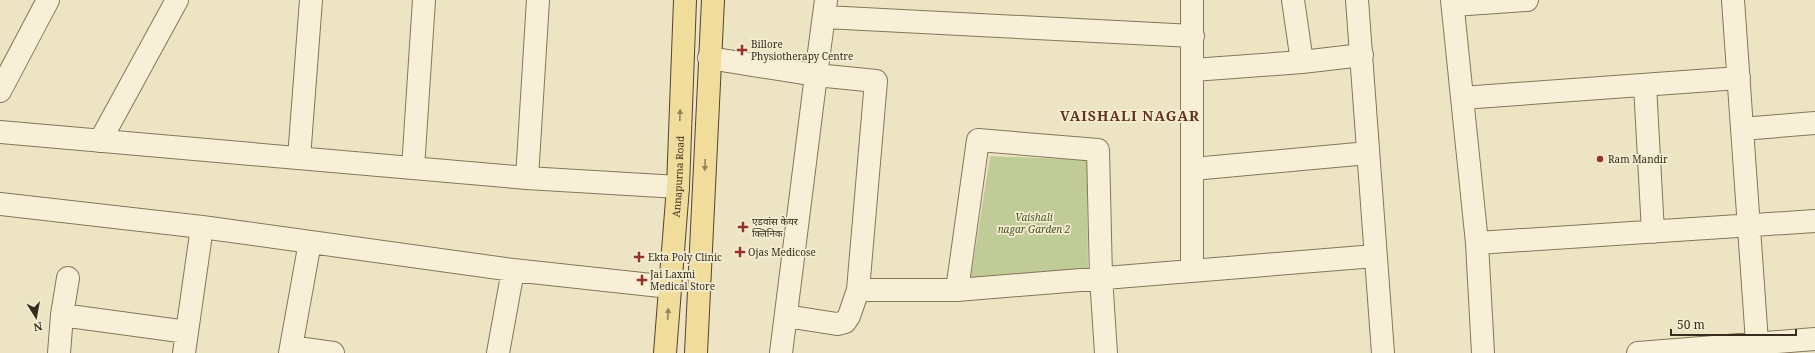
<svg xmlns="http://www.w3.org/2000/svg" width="1815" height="353" font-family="'Noto Serif','Noto Sans Devanagari',serif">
  <rect width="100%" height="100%" fill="#ede4c3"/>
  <path fill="#c1cb97" d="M990 156 1087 160 1088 273 970 283Z"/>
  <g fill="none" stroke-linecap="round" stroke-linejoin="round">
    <g stroke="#87755a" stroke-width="24">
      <path id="minor" d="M1192 0V270
        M1293 0 1302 62
        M1357 0 1383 353
        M1452 0 1477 243 1483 353
        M1733 0 1757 342
        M1453 5 1527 0
        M825 17 1193 36
        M709 58 816 75 781 353
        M1193 70 1302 62 1362 55
        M1645 85 1653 232
        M0 91 48 0
        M1462 98 1739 78
        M1742 129 1815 123
        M0 132 527 178 678 187
        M100 141 177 0
        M299 158 311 0
        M413 168 424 0
        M1193 169 1368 153
        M527 178 538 0
        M0 204 202 227 513 270 670 287
        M1477 243 1815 221
        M858 290H957L1375 256
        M957 290 978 140 1098 150 1101 277 1106 353
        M62 315 68 278
        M786 316 837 324 845 322 849 316 858 290 876 81 816 75 826 0
        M291 347 333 353
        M59 353 62 315 187 332
        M184 353 202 227
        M290 353 310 242
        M498 353 513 270
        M1638 353 1815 339"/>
    </g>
    <g stroke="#55432e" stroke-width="24">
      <g id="major">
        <path id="s1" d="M665 353 678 187 685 0"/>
        <path d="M696 353 713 0"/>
      </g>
    </g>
    <use href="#minor" stroke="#f8f0d6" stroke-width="22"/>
    <use href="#major" stroke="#f0dc9b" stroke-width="22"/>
  </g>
  <defs><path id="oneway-solid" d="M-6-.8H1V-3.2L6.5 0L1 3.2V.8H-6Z"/></defs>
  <g fill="#94845c">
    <use href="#oneway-solid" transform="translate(680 115) rotate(-88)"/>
    <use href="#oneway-solid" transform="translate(705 165) rotate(92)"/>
    <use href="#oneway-solid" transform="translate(668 314) rotate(-86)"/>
  </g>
  <g fill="#95322b" stroke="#f5edd2" stroke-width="1.5">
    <path d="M740 44h4v4h4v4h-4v4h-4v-4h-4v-4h4z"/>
    <circle cx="1600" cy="159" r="4"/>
    <path d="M741 221h4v4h4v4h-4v4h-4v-4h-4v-4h4z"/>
    <path d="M738 246h4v4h4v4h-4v4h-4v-4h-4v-4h4z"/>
    <path d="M637 251h4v4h4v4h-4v4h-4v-4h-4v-4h4z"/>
    <path d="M640 274h4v4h4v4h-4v4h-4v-4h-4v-4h4z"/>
  </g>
  <g text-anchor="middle" stroke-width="3.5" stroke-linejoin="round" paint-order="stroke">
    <g font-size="10" fill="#372c1e" stroke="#f5edd2" text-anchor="start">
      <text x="751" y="48">Billore<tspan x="751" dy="12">Physiotherapy Centre</tspan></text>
      <text x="1608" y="163">Ram Mandir</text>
      <text x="752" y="225">एडवांस केयर<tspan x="752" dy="12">क्लिनिक</tspan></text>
      <text x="748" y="256">Ojas Medicose</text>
      <text x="648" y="261">Ekta Poly Clinic</text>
      <text x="650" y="278">Jai Laxmi<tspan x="650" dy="12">Medical Store</tspan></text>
    </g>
    <g font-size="10" fill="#372c1e" stroke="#f5edd2">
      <text dy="4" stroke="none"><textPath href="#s1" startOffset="177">Annapurna Road</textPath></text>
    </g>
    <g font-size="10" font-style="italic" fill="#445325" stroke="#f5edd2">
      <text x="1034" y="221">Vaishali<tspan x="1034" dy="12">nagar Garden 2</tspan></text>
    </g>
    <g font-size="14" font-weight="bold" letter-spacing="1" fill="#63311e" stroke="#f5edd2">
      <text x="1130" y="121">VAISHALI NAGAR</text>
    </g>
  </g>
  <g transform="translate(36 317) rotate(169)" stroke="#f5edd2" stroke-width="3" paint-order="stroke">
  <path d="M0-3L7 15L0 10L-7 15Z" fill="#372c1e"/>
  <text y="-6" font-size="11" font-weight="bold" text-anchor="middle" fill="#372c1e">N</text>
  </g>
  <path d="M1671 329v6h125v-6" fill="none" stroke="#372c1e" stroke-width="2"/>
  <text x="1677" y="329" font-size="12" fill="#372c1e" stroke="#f5edd2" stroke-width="3" paint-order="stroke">50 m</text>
</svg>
